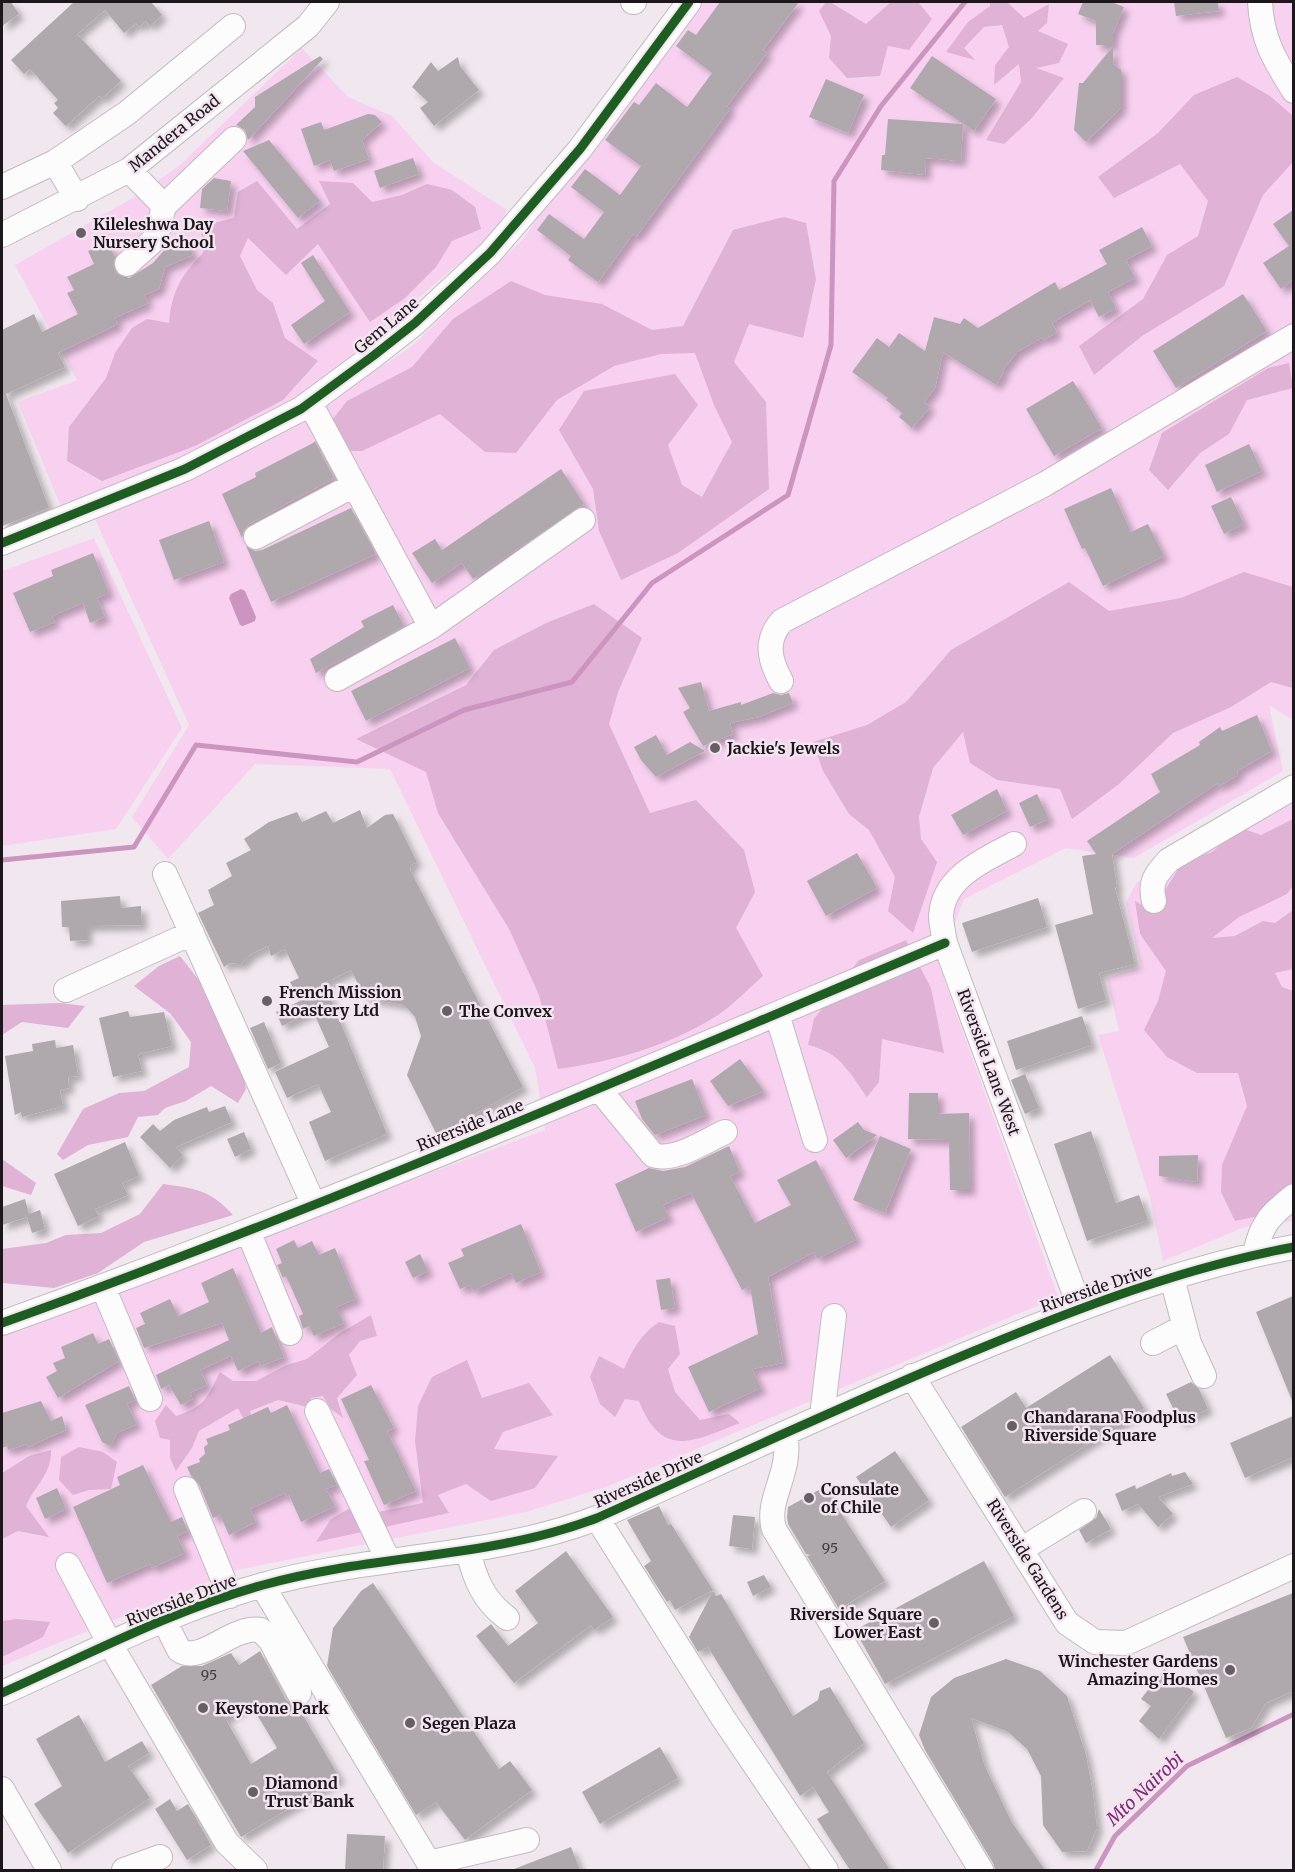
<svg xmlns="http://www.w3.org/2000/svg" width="1295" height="1872" font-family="Merriweather,serif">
  <defs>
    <filter id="shadow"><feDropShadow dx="5.5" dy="5.5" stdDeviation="3" flood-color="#0004"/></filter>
  </defs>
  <rect width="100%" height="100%" fill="#f0e8ee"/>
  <path fill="#f8d1f0" d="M675 2H1293V720L1269 705 1283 771 1134 858 1066 848 964 899 939 965 1058 1297 606 1487 526 1512 237 1570 2 1666V1333L545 1130 535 1068 390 769 255 764 168 859 132 817 189 725 94 517 271 438 411 347 525 237Z
    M302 48 348 97 392 116 434 163 507 210 494 233 306 395 255 427 63 512 18 402 77 380 15 265 138 195 180 165Z
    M94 538 182 728 116 829 2 846V571Z
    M1280 800 1293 803V1221L1245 1227 1163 1261 1150 1198 1098 1035 1119 1031 1107 978 1141 967 1126 903 1136 883Z"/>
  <path fill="#dfb2d6" d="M826 2H830L866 24 891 2H918L932 19 909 50 888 46 880 76 847 78 829 58 831 36 819 11Z
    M990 2H1009L1008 3 1024 18 1049 4 1047 23 1038 31 1068 44 1059 63 1036 68 1064 78 1031 119 1004 144 986 140 1021 82 1019 64 994 85 995 65 1009 47 1002 25 984 27 964 48 975 60 946 52 968 22 990 6Z
    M1237 77 1270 96 1293 116V162L1263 195 1224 286 1142 336 1094 375 1079 346 1143 299 1167 255 1198 236 1208 201 1180 164 1114 198 1098 177 1158 133 1194 95Z
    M257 181 297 229 330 204 319 181 353 183 372 202 402 195 427 184 452 190 475 207 481 229 452 241 436 267 405 298 370 322 318 244 286 275 248 238 240 256 257 290 273 303 285 338 318 361 283 400 195 446 102 481 67 461 69 427 106 378 115 353 132 328 147 319 169 323C172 290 181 276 203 253L201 226 234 218 238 192Z
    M784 217 806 223 816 279 803 338 749 324 734 362 766 402 769 489 678 553 621 580 599 531 593 489 559 430 584 391 675 374 698 405 668 445 682 485 702 497 732 442 714 405 695 353 661 354 614 366 557 400 516 453 485 452 440 414 362 451H307L347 401 412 367 453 319 511 281 545 295 602 304 652 330 683 326 733 230Z
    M1289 363 1293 388 1247 400 1229 434 1200 453 1168 490 1149 470 1162 433 1268 368Z
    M1244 572 1293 587V688L1271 682 1231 707 1173 733 1119 784 1072 819 1060 789 997 780 970 763 963 732 933 768 919 817 921 839 937 862 913 933 888 911 895 877 869 830 849 814 823 771 813 742 867 725 906 702 951 650 1069 582 1109 611 1181 598Z
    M594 604 642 638 618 692 609 724 650 813 696 800 744 850 755 892 736 928 763 976C749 988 734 1004 718 1015 669 1046 615 1061 558 1069L539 995 509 929 438 813 426 772 356 739 466 685 494 650 546 623Z
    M1293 819V886L1287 894 1239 917 1212 938 1235 936 1263 921 1275 923 1293 910V969L1275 973 1282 987 1293 991V1209L1235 1221 1221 1192 1222 1165 1247 1106 1238 1073H1197L1167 1057 1144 1030 1158 1001 1166 971 1140 934 1135 901 1156 913 1163 893 1183 862 1212 852 1241 828 1261 835Z
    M906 940 931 988 944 1053 882 1039 879 1082 867 1097C848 1071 841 1053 808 1045L814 1019 859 960Z
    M180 956 198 979 238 1050 246 1089 238 1103 211 1086 186 1101 165 1108 158 1115 138 1117 128 1137 88 1145 63 1160 57 1154 83 1109 119 1093 144 1091 189 1067 191 1042 171 1014 134 986 159 966Z
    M61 1003 85 1006 68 1028 22 1022 2 1035V1005Z
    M2 1159 36 1183 31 1195 2 1186Z
    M163 1184C194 1188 211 1190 233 1215L144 1242 98 1273 54 1288 2 1283V1249L46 1243 66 1235 101 1233 140 1214Z
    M371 1315 377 1336 360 1341 349 1355 357 1375 337 1398 343 1418 331 1409 323 1396 311 1398 308 1407 278 1400 250 1411 261 1454 238 1408 199 1431 192 1448 176 1471 170 1458V1440L160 1438 155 1421 166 1405 176 1416C205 1407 207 1398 220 1372L233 1381H256L287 1365 307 1359 340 1333Z
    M659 1322 675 1326 680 1354 668 1369 675 1392 700 1420 729 1414 740 1423C694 1441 662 1460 639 1401L625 1399 615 1417 600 1404 590 1377 599 1356 624 1369C632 1350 641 1334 659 1322Z
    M467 1360 482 1398 529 1383 553 1415 503 1432 494 1449 558 1456 535 1488 491 1501 466 1484 438 1495 449 1513 316 1542 331 1519 368 1498 378 1512 423 1503 415 1441 418 1406 432 1377Z
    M79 1447 103 1452 117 1462 111 1489 89 1490 73 1495 59 1480 61 1457Z
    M51 1450C52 1474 35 1485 26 1506L49 1537 18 1531 2 1539V1473L29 1456Z
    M18 1619 50 1622 43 1637 2 1657V1621Z"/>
  <path fill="#cb95c0" d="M241 589 245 591 256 617 255 621 243 626 240 625 229 598 231 594Z"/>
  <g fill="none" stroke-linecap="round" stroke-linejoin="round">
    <path stroke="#cb95c0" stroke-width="5" d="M2 860 134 847 196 745 357 762 464 710 572 682 652 583 788 495 831 345 834 181 881 106 965 2
      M1096 1870 1115 1836 1187 1766 1294 1714"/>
  </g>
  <path fill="#afa9ae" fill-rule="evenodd" filter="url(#shadow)" d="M2 2H11L19 14 2 26Z
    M74 2H151L162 15 150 26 146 21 139 27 136 23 124 33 105 10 77 34 121 81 102 98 99 96 66 126 53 113 58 108 54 103 58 100 30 69 24 74 11 60Z
    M720 2H799L763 50 767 53 727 106 730 109 636 237 633 234 598 282 568 260 571 256 537 230 549 214 584 239 604 212 571 187 585 169 620 195 641 166 605 140 634 102 639 105 656 83 687 107 712 73 676 46 688 30 696 35Z
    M1083 2H1111L1124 7 1113 33V45H1096V21L1078 14Z
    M1174 2H1218L1219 11 1176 16Z
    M1113 46V64L1121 70V108L1086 142 1074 130 1079 83H1083Z
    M320 56 323 59 248 140 245 130 236 125 255 107V97Z
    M932 56 996 99 974 131 910 88Z
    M458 57 460 66 479 90 434 126 420 108 428 102 412 87 431 62 438 71Z
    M826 79 864 95 848 133 809 117Z
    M368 114 375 115 382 122 362 140 369 159 334 171 330 160 314 166 301 129 321 122 324 130Z
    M888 119 963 124 961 161 926 158 925 175 881 170 882 155H885Z
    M269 140 320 201 298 218 243 151Z
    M413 158 419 174 380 188 374 171Z
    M214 178 231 181 227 211 200 208 202 189Z
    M1293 210V280L1281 289 1263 263 1289 246 1273 224Z
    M1142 227 1152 246 1126 260 1135 278 1108 292 1116 308 1099 317 1090 300 1052 323 1057 332 1044 340 1043 337 1017 352 1002 371 1004 372 996 385 943 352 935 388 924 402 930 407 912 428 899 417 902 413 886 400 888 398 852 372 877 338 889 347 899 333 925 351 934 317 960 324 964 318 978 328 1055 282 1059 290 1107 264 1099 250Z
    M186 239 193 255 165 267 159 289 144 295 148 303 115 318 118 324 58 353 65 367 6 394 49 508 2 526V330L34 314 42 332 78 314 67 293 74 290 67 277 94 264 88 251 107 242 115 257 113 266 116 273 129 278 153 263 166 248Z
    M313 255 350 312 304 344 291 325 325 301 301 263Z
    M1243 294 1267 331 1176 388 1153 351Z
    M1073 381 1102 428 1054 456 1026 409Z
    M315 442 334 478 249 524 244 530 242 538 222 494 256 477 255 473Z
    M1249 444 1262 471 1217 492 1205 465Z
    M561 469 584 504 473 579 462 563 432 583 412 553 435 539 442 550Z
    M1111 488 1131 532 1148 524 1164 556 1103 586 1085 548 1082 549 1064 509Z
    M1231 497 1244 524 1224 534 1211 506Z
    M351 508 376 554 271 602 246 546 255 551 262 550Z
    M209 521 224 562 174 580 159 540Z
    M93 553 109 593 97 598 105 617 90 623 83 603 52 616 55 622 30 632 13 593 53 576 51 570Z
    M393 605 404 626 316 673 310 659 364 627 361 621Z
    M455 638 470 668 366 721 351 691Z
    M701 682 709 711 741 702V705L773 693 781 695 789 693 793 703 759 717 730 723 733 734 703 746 683 712 690 708 678 688Z
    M1257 715 1272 751 1237 771 1238 775 1219 786 1218 783 1112 854 1117 887 1115 888 1135 964 1099 973 1106 1000 1078 1009 1055 925 1093 914 1082 856 1096 854 1087 841 1160 792 1151 774 1200 745 1199 742 1220 727 1222 731Z
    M656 735 667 755 690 742 705 751 656 777 641 760 634 747Z
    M997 789 1007 811 963 835 951 815Z
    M1037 794 1049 819 1030 827 1019 803Z
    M360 810 367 828 385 815 393 814 417 862 411 865 410 870 523 1087 437 1135 407 1075 421 1036 415 1017 404 1005 365 998 351 970 324 983 387 1134 325 1161 309 1122 331 1112 318 1084 287 1098 275 1072 329 1047 313 1011 282 1026 276 1012 300 1001 290 982 299 978 285 949 271 956 268 946 251 954 241 964 230 963 224 967 198 913 214 905 208 890 232 876 226 863 251 850 244 839 269 822 297 812 302 822 326 811 333 823Z
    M857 853 877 888 826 916 807 881Z
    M120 896 121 908 141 906 142 925 87 926V940L70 941 69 927H62L61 901Z
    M1038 898 1047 927 972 952 962 923Z
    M128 1011 130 1017 164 1012 172 1046 138 1054 142 1071 113 1077 99 1018Z
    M1082 1016 1092 1045 1016 1070 1007 1041Z
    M264 1022 281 1063 268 1069 250 1028Z
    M55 1040 56 1048 73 1045 78 1076 68 1077 69 1088 60 1090 63 1106 22 1117 21 1112 15 1115 5 1056 33 1051 32 1044Z
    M740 1059 764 1091 728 1106 710 1081Z
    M1025 1074 1039 1108 1025 1114 1011 1080Z
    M692 1079 706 1115 655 1135 642 1119 635 1101Z
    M909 1093H938V1114L969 1113 970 1190H950L949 1140 908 1139Z
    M225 1106 232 1122 176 1147 183 1155 170 1168 140 1137 153 1124 160 1131 174 1120 207 1107 209 1112Z
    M858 1122 864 1130 877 1135 846 1158 833 1140Z
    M1091 1131 1116 1203 1139 1195 1148 1220 1087 1241 1054 1144Z
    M244 1132 251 1149 235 1157 227 1139Z
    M880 1136 911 1149 885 1213 853 1200Z
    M125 1142 139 1176 122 1183 128 1195 95 1209 99 1216 78 1226 54 1174Z
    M729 1146 740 1172 730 1176 755 1223 791 1205 777 1180 816 1160 857 1239 817 1259 814 1252 768 1277 783 1363 752 1369 761 1388 709 1412 688 1367 758 1334 750 1286 742 1290 691 1193 663 1205 669 1217 636 1232 615 1184 649 1168 663 1171 685 1167Z
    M1198 1155 1197 1182 1159 1176V1156Z
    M25 1199 29 1214 40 1210 45 1229 32 1233 27 1217 2 1225V1207Z
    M521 1224 541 1272 516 1283 511 1273 473 1291 470 1285 460 1289 448 1263 464 1256 461 1249Z
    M294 1240 298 1248 312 1241 319 1255 335 1248 356 1299 336 1307 344 1323 314 1336 309 1326 303 1329 299 1316 303 1314 286 1276 283 1278 277 1265 282 1263 276 1249Z
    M420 1254 428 1271 413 1278 405 1262Z
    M233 1268 261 1333 272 1327 284 1357 261 1366 259 1361 238 1371 231 1356 200 1370 207 1385 190 1393 193 1399 181 1405 169 1385 161 1389 156 1375 229 1340 222 1323 144 1348 136 1328 145 1324 140 1313 170 1299 178 1316 209 1302 201 1283Z
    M670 1278 675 1308 661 1310 656 1280Z
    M1293 1296V1403L1256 1312Z
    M93 1333 98 1344 109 1339 119 1361 58 1398 46 1377 57 1371 53 1363 65 1358 61 1347Z
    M1110 1355 1144 1408 1005 1497 961 1427 1016 1392 1026 1408Z
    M1191 1382 1199 1389 1208 1409 1180 1422 1166 1394Z
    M371 1385 394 1428 387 1431 416 1491 384 1505 364 1461 369 1460 341 1399Z
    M129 1386 135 1400 127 1404 137 1424 117 1433 110 1446 102 1442 85 1405Z
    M41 1401 51 1421 62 1416 66 1430 28 1447 27 1444 8 1450 7 1446 2 1448V1413Z
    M287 1405 320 1473 329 1469 337 1485 326 1489 335 1506 301 1522 289 1495 286 1497 285 1493 250 1509 256 1522 229 1535 220 1515 213 1518 199 1484 191 1476 187 1467 200 1462 199 1459 205 1454 204 1447 208 1444 206 1439 230 1430 228 1425 268 1407 271 1413Z
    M1293 1416V1457L1245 1478 1230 1443Z
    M895 1451 929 1500 891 1527 856 1477Z
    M143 1465 171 1522 182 1517 188 1531 177 1536 185 1553 152 1568 150 1564 107 1583 73 1507 120 1485 117 1477Z
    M1185 1472 1193 1484 1158 1497 1173 1514 1158 1527 1138 1504 1122 1511 1115 1494 1135 1485 1136 1489 1171 1473 1172 1476Z
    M824 1487 885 1581 839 1609 807 1556 811 1555 806 1554 788 1524 787 1517 788 1507Z
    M57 1488 66 1509 45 1519 36 1498Z
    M659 1506 668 1525 671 1524 713 1590 675 1610 670 1600 667 1602 644 1566 651 1561 627 1520Z
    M1099 1509 1111 1529 1086 1543 1079 1530 1096 1518Z
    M733 1515 755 1517 752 1549 729 1546Z
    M566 1551 613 1617 594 1630 591 1625 514 1683 476 1636 491 1624 508 1646 538 1623 515 1591Z
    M984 1561 1014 1616 885 1684 855 1630Z
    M764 1575 771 1587 753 1596 747 1582Z
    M373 1583 499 1769 510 1761 532 1790 465 1840 436 1802 416 1815 327 1666 333 1628 361 1591Z
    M713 1591 716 1596 721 1594 793 1716 818 1700 820 1691 830 1687 864 1743 827 1772 890 1870H850L817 1819 829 1812 813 1787 800 1796 708 1647 698 1652 689 1637Z
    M1293 1593V1691L1266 1703 1251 1728 1226 1738 1183 1637Z
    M260 1651 286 1700 298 1707 340 1778 241 1837 151 1685 182 1666H202L231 1653 239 1665ZM250 1703 277 1748 251 1764 225 1718Z
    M1006 1659 1040 1671 1067 1696 1086 1755 1093 1793 1097 1828 1087 1851 1062 1852 1043 1825 1041 1776 1027 1749 1007 1731 971 1718 984 1764 1011 1821 1045 1870H995L993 1863 925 1750 919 1735 931 1697 954 1678Z
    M1164 1669 1194 1692 1159 1739 1139 1721 1151 1706 1141 1699Z
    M79 1715 105 1762 142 1741 149 1753 128 1766 150 1798 68 1853 34 1804 62 1786 36 1739Z
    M660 1747 678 1778 600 1824 582 1792Z
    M170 1799 177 1811 188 1804 211 1845 187 1860 155 1809Z
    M347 1834 385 1836 383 1870H345Z
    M571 1847 580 1870H514V1869Z"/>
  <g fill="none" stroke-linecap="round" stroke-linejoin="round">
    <g stroke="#c1babf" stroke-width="26">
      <path id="minor" d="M633 2H634
        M1260 2C1262 40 1274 59 1294 91
        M55 162 127 113 233 26
        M129 170 164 206 234 139
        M2 187 55 162 77 199
        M2 235 129 170 308 26 327 2
        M127 264 156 238 164 206
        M310 403 431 627 583 520
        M256 537 354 485
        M2 543 185 469 301 409 373 356 415 323 490 253 580 149 689 2
        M337 679 431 627
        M781 681C769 659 765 640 782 621L1045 484 1294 336
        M1014 844C984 860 943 877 941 916 941 924 944 935 945 943L1080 1308
        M165 874 313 1203
        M1154 901C1149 882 1156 874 1169 860L1294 787
        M66 990 192 933
        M777 1014 815 1140
        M599 1089 653 1155C675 1162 705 1141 725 1132
        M248 1231 290 1333
        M1255 1254C1261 1224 1270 1215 1294 1196
        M1172 1278 1189 1343 1204 1376
        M103 1287 150 1399
        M2 1323C321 1209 633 1074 945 943
        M1153 1343 1184 1327
        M912 1376 1067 1623 1095 1642 1126 1643 1294 1566
        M317 1411 388 1560
        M822 1416 834 1316
        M785 1434C793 1472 765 1499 774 1529L981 1870
        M186 1489 230 1596
        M597 1518 723 1718 826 1870
        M1022 1549 1084 1511
        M468 1551C475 1579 483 1600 507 1618
        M68 1565 110 1644 227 1843 255 1870
        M262 1585 433 1870
        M165 1622 179 1650C201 1665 232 1625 261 1630L271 1641 299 1693
        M2 1693C85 1656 175 1609 263 1585 373 1554 490 1559 597 1518 724 1461 850 1402 979 1349 1081 1307 1185 1267 1294 1247
        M2 1789 49 1870
        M429 1863 527 1840
        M124 1870 160 1857"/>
    </g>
    <use href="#minor" stroke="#fdfcfc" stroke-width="24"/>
    <g stroke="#f3e5f0" stroke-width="13">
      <path id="cycleway" d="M2 543 185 469 301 409 373 356 415 323 490 253 580 149 689 2
        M2 1323C321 1209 633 1074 945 943
        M2 1693C85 1656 175 1609 263 1585 373 1554 490 1559 597 1518 724 1461 850 1402 979 1349 1081 1307 1185 1267 1294 1247"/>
    </g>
    <use href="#cycleway" stroke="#1b5e20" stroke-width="9"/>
  </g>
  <g fill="#666064" stroke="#f3e5f0" stroke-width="2">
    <circle cx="81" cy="233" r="6"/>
    <circle cx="715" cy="748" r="6"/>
    <circle cx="267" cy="1001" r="6"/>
    <circle cx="447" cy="1011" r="6"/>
    <circle cx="1012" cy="1426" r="6"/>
    <circle cx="809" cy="1498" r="6"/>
    <circle cx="934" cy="1623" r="6"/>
    <circle cx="1230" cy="1670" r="6"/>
    <circle cx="203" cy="1708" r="6"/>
    <circle cx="410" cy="1723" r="6"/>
    <circle cx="253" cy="1792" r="6"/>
  </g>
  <g text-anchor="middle" stroke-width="5" stroke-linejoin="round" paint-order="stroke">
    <g font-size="14" fill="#413c3f">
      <text x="830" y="1553">95</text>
      <text x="209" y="1680">95</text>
    </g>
    <g font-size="16" fill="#1c171a" stroke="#f3e5f0">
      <text transform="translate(174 133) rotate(-39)" y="6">Mandera Road</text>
      <text transform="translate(386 325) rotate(-40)" y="6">Gem Lane</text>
      <text transform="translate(989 1062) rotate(70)" y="6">Riverside Lane West</text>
      <text transform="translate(470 1125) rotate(-22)" y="6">Riverside Lane</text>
      <text transform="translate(1096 1288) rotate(-19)" y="6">Riverside Drive</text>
      <text transform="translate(648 1479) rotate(-24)" y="6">Riverside Drive</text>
      <text transform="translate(1028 1559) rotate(58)" y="6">Riverside Gardens</text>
      <text transform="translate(181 1600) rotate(-21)" y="6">Riverside Drive</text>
    </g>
    <g font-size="16" font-weight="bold" fill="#1c171a" stroke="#f3e5f0" text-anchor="start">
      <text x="93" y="230">Kileleshwa Day<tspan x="93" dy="18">Nursery School</tspan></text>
      <text x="727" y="754">Jackie's Jewels</text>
      <text x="279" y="998">French Mission<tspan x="279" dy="18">Roastery Ltd</tspan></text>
      <text x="459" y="1017">The Convex</text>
      <text x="1024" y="1423">Chandarana Foodplus<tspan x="1024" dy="18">Riverside Square</tspan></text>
      <text x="821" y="1495">Consulate<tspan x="821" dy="18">of Chile</tspan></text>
      <text x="922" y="1620" text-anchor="end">Riverside Square<tspan x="922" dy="18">Lower East</tspan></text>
      <text x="1218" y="1667" text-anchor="end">Winchester Gardens<tspan x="1218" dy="18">Amazing Homes</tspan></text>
      <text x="215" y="1714">Keystone Park</text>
      <text x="422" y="1729">Segen Plaza</text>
      <text x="265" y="1789">Diamond<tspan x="265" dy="18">Trust Bank</tspan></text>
    </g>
    <g font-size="18" font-style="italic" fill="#7f2873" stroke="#f3e5f0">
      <text transform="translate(1145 1789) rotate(-43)" y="6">Mto Nairobi</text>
    </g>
  </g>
  <rect width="1295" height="1872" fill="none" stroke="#1c171a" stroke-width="6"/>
</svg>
